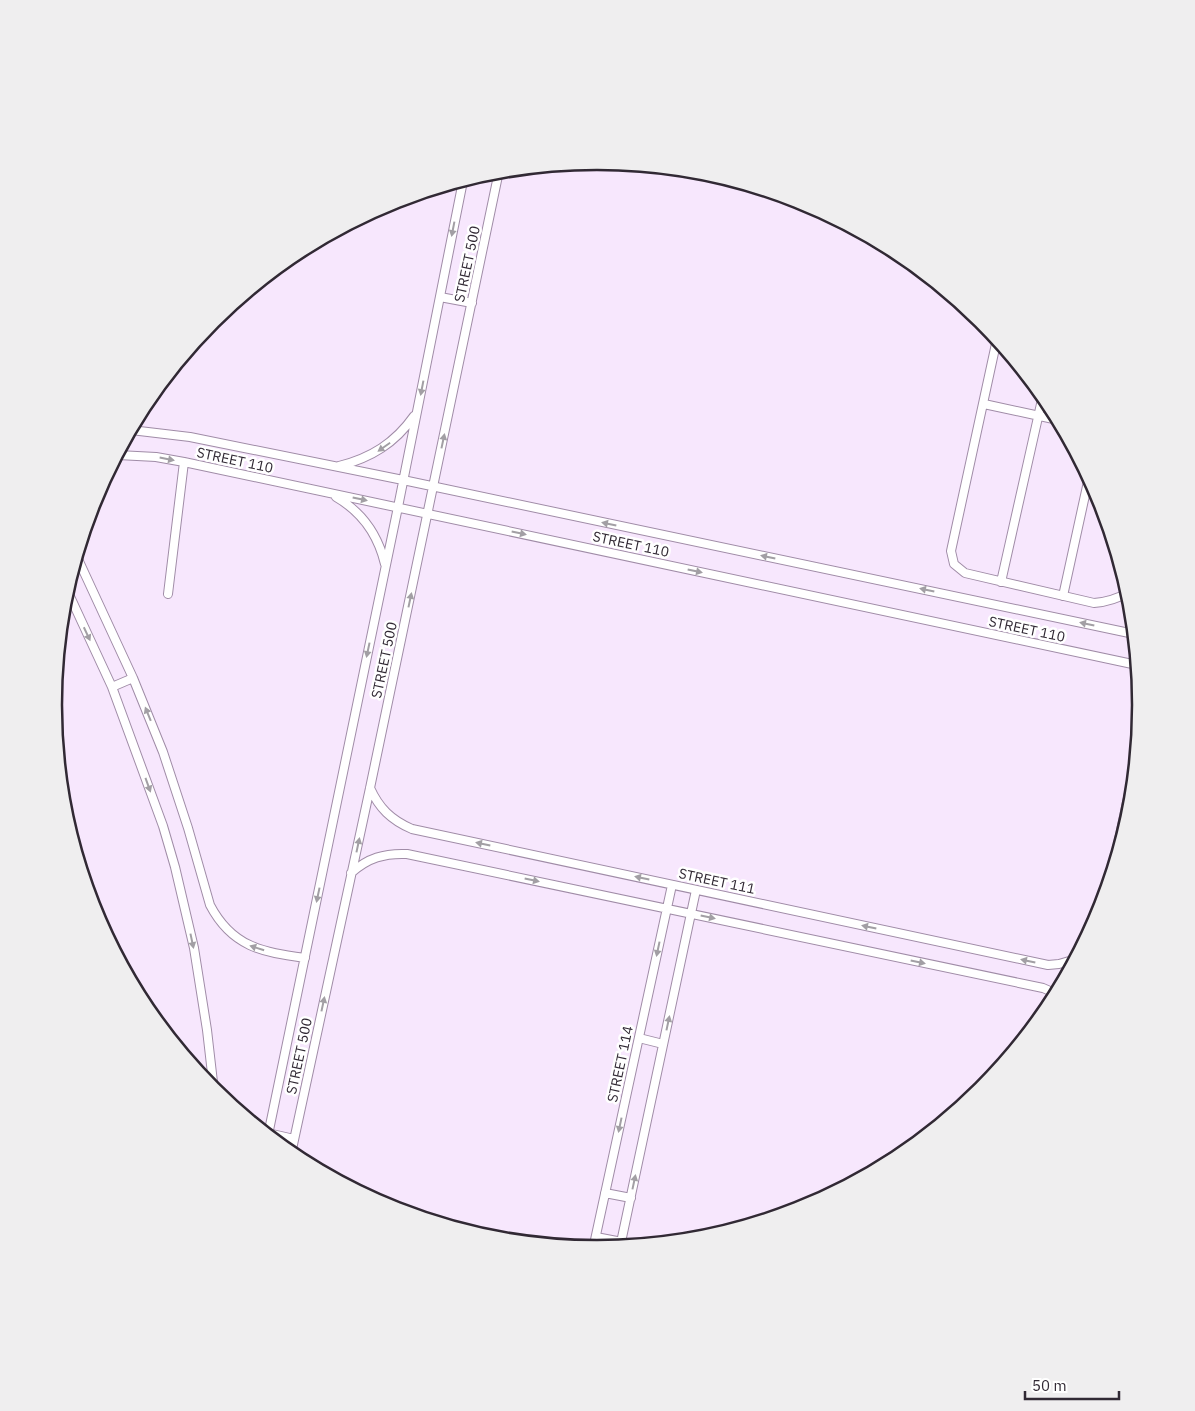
<svg xmlns="http://www.w3.org/2000/svg" width="1195" height="1411" font-family="'IBM Plex Sans',sans-serif">
  <rect width="100%" height="100%" fill="#f9f1fd"/>
  <path fill="#f7e7fd" d="M56 706a542 542 0 1 1 1084 0a542 542 0 1 1-1084 0Z"/>
  <g fill="none" stroke-linecap="round" stroke-linejoin="round">
    <g stroke="#a08ca7" stroke-width="10">
      <path id="lane" d="M440 297 472 303
        M997 339 951 551 954 564 965 573 1094 603C1108 602 1117 599 1129 592
        M984 404 1058 420
        M131 430 190 437 403 480 1134 634
        M118 455 156 457 184 462 1137 665
        M339 466C371 458 395 443 414 416
        M336 497C362 512 378 535 385 564
        M77 557 133 678 163 752 188 828 210 905C232 947 262 952 305 958
        M1001 582 1043 395
        M67 590 112 687 163 826 175 867 194 948 207 1030 214 1091
        M168 594 184 462
        M1063 596 1089 477
        M112 687 133 678
        M370 788C379 808 391 820 412 829L1048 965 1059 964 1076 959
        M1112 872 1135 765
        M351 873C368 858 384 853 407 854L1043 988 1057 994
        M639 1038 663 1044
        M268 1133 294 1139
        M268 1135 398 507 463 181
        M291 1154 370 788 499 171
        M605 1193 631 1198
        M596 1237 622 1242
        M620 1247 696 890
        M593 1249 672 885"/>
    </g>
    <use href="#lane" stroke="#fff" stroke-width="8"/>
  </g>
  <defs><path id="oneway-solid" d="M-6-.8H1V-3.2L6.5 0L1 3.2V.8H-6Z" transform="scale(1.25)"/></defs>
  <g fill="#a29fa4">
    <use href="#oneway-solid" transform="translate(453 229) rotate(101)"/>
    <use href="#oneway-solid" transform="translate(422 388) rotate(101)"/>
    <use href="#oneway-solid" transform="translate(443 441) rotate(-78)"/>
    <use href="#oneway-solid" transform="translate(384 447) rotate(145)"/>
    <use href="#oneway-solid" transform="translate(167 459) rotate(11)"/>
    <use href="#oneway-solid" transform="translate(360 499) rotate(12)"/>
    <use href="#oneway-solid" transform="translate(609 524) rotate(-168)"/>
    <use href="#oneway-solid" transform="translate(519 533) rotate(12)"/>
    <use href="#oneway-solid" transform="translate(768 557) rotate(-168)"/>
    <use href="#oneway-solid" transform="translate(695 571) rotate(12)"/>
    <use href="#oneway-solid" transform="translate(927 590) rotate(-168)"/>
    <use href="#oneway-solid" transform="translate(410 600) rotate(-78)"/>
    <use href="#oneway-solid" transform="translate(1087 624) rotate(-168)"/>
    <use href="#oneway-solid" transform="translate(87 634) rotate(65)"/>
    <use href="#oneway-solid" transform="translate(368 650) rotate(102)"/>
    <use href="#oneway-solid" transform="translate(148 714) rotate(-112)"/>
    <use href="#oneway-solid" transform="translate(148 785) rotate(70)"/>
    <use href="#oneway-solid" transform="translate(483 844) rotate(-168)"/>
    <use href="#oneway-solid" transform="translate(358 845) rotate(-78)"/>
    <use href="#oneway-solid" transform="translate(642 878) rotate(-168)"/>
    <use href="#oneway-solid" transform="translate(532 880) rotate(12)"/>
    <use href="#oneway-solid" transform="translate(318 895) rotate(102)"/>
    <use href="#oneway-solid" transform="translate(708 917) rotate(12)"/>
    <use href="#oneway-solid" transform="translate(869 927) rotate(-168)"/>
    <use href="#oneway-solid" transform="translate(192 941) rotate(78)"/>
    <use href="#oneway-solid" transform="translate(257 948) rotate(-162)"/>
    <use href="#oneway-solid" transform="translate(658 949) rotate(102)"/>
    <use href="#oneway-solid" transform="translate(1028 961) rotate(-168)"/>
    <use href="#oneway-solid" transform="translate(918 962) rotate(12)"/>
    <use href="#oneway-solid" transform="translate(323 1004) rotate(-78)"/>
    <use href="#oneway-solid" transform="translate(668 1023) rotate(-78)"/>
    <use href="#oneway-solid" transform="translate(620 1125) rotate(102)"/>
    <use href="#oneway-solid" transform="translate(634 1182) rotate(-78)"/>
  </g>
  <g text-anchor="middle" stroke-width="5" stroke-linejoin="round" paint-order="stroke">
    <g font-size="14" fill="#312934" stroke="#fff">
      <text transform="translate(467 264) rotate(-78)" y="5">STREET 500</text>
      <text transform="translate(235 460) rotate(12)" y="5">STREET 110</text>
      <text transform="translate(631 544) rotate(12)" y="5">STREET 110</text>
      <text transform="translate(1027 629) rotate(12)" y="5">STREET 110</text>
      <text transform="translate(384 660) rotate(-78)" y="5">STREET 500</text>
      <text transform="translate(717 881) rotate(12)" y="5">STREET 111</text>
      <text transform="translate(299 1056) rotate(-78)" y="5">STREET 500</text>
      <text transform="translate(620 1064) rotate(-78)" y="5">STREET 114</text>
    </g>
  </g>
  <path d="M0 0H1195V1411H0ZM62 705a535 535 0 1 1 1070 0a535 535 0 1 1-1070 0Z" fill="#efeeef" fill-rule="evenodd"/>
  <path fill="none" stroke="#312934" stroke-width="2.5" d="M62 705a535 535 0 1 1 1070 0a535 535 0 1 1-1070 0Z"/>
  <path d="M1025 1391v8h94v-8" fill="none" stroke="#312934" stroke-width="2.5"/>
  <text x="1032" y="1391" font-size="15" fill="#312934" stroke="#ffffff" stroke-width="4" paint-order="stroke">50 m</text>
</svg>
